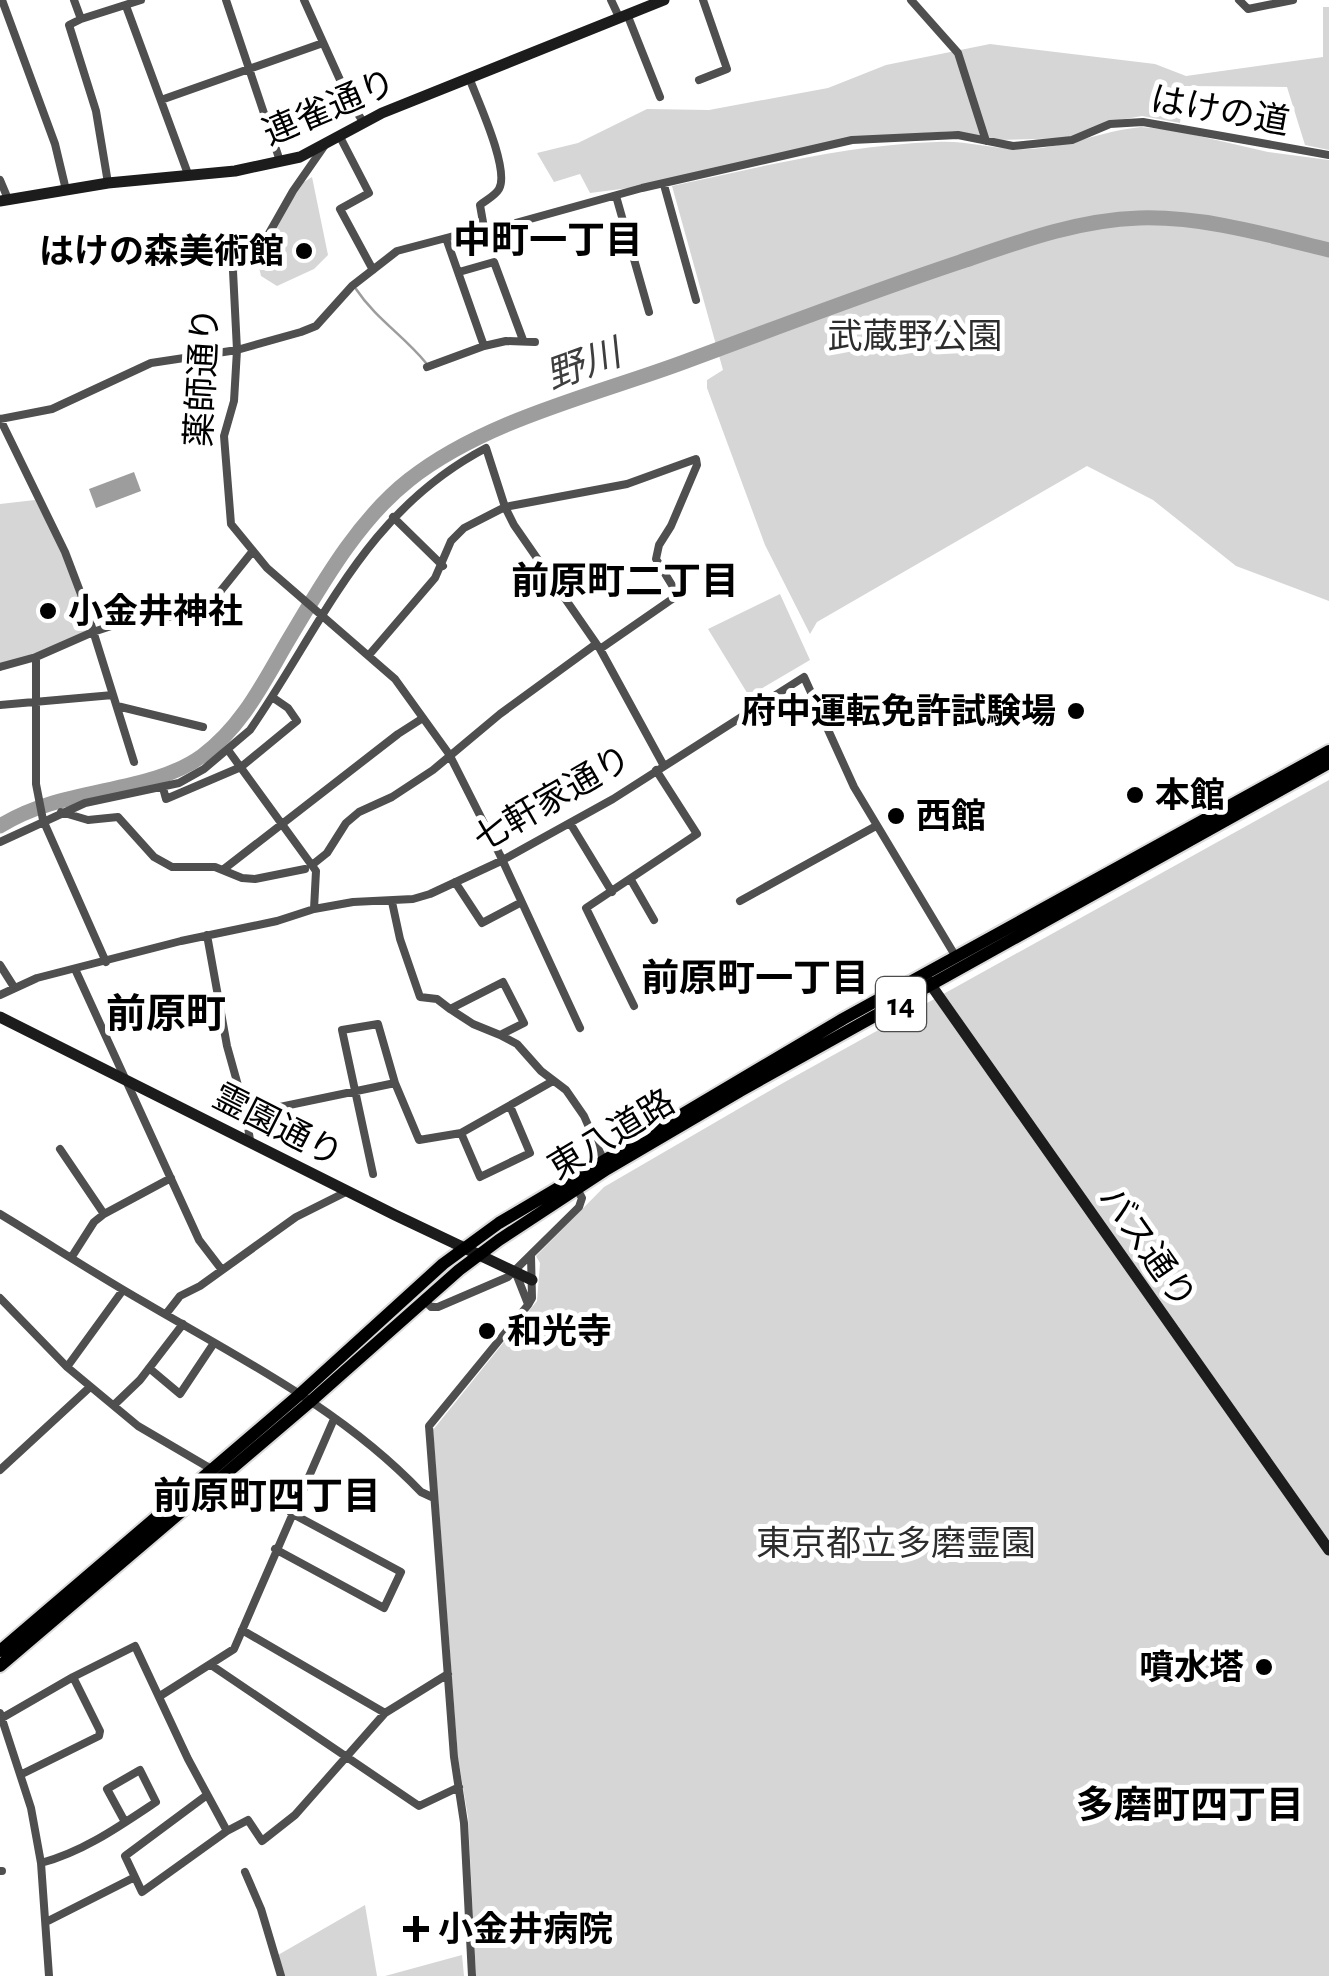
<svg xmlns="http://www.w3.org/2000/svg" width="1329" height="1976" font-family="'Alegreya Sans','Noto Sans JP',sans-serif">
  <rect width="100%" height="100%" fill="#fff"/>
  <path fill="#d6d6d6" d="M1323 7H1329V150L1305 145 1287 87 1184 86 1180 123 1142 116 1108 122 1072 138 996 140 953 131 843 139 637 187 590 193 580 174 554 182 537 153 578 143 647 109 709 110 828 88 886 65 990 44 1155 64 1186 76 1323 57Z
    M1141 127 1173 130 1268 152 1329 160V601L1236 566 1153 500 1087 466 817 622 810 634 765 545 707 388V380L723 370 672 186C760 167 847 145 937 142 968 140 997 151 1029 149 1068 147 1102 131 1141 127Z
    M312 177 328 255 314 269 277 286 261 276 256 254 304 182Z
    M35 500 63 553 91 631 32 656 0 664V504Z
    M780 594 810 660 749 696 708 629Z
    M1329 780V1976H476L468 1817 458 1758 433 1430 537 1301 540 1263 536 1256 604 1187 783 1083Z
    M365 1905 377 1976H284L278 1955Z
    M462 1955 464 1976H385Z"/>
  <path fill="#9d9d9d" d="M134 472 141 491 96 508 89 489Z"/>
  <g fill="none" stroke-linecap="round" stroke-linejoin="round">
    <path stroke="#9d9d9d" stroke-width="2.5" d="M356 289C376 319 403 335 426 363"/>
    <path stroke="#9d9d9d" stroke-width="15" d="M0 826C63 786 148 795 202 756 243 726 264 681 289 639 322 584 358 520 409 480 485 420 595 395 684 362 776 328 867 293 960 262 1018 242 1077 220 1139 218 1203 216 1268 235 1329 250"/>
    <g stroke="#dbdbdb" stroke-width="16">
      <path id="primary" d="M0 1651 299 1395 443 1264 499 1223 843 1019 1329 751
        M0 1666 310 1402 459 1270 499 1240 607 1169 740 1091 1329 763"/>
    </g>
    <path stroke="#4f4f4f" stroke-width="8" d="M2 0 55 144 66 190
      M74 0 81 19 69 25 96 111 108 183
      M226 0 280 161
      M304 0 350 102 364 123
      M611 0 619 17
      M911 0 958 53 986 141
      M1239 0 1248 9 1293 0
      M126 6 188 174
      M627 14 660 97
      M81 19 141 0
      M470 80C478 101 510 170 499 189 495 196 486 200 480 205L484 228
      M699 80 727 69 703 0
      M161 100 323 43
      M340 137 369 193 340 209 373 270
      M325 145 293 191 268 235 237 262 233 271 237 350 234 401 224 436 231 524 267 568 395 679 449 754 500 855 580 1028
      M0 180 8 199
      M664 185 696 300
      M616 196 649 312
      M459 272 494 262 523 340
      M484 346 506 341 535 342
      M427 367 484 346 446 238
      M0 419 52 409 151 363 237 350 301 332 316 326 352 286 397 251 484 228 505 226 642 188 852 140 958 135 1013 146 1072 140 1110 124 1143 122 1329 155
      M0 419 65 552 84 602 134 762
      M393 517 443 566
      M369 655 435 578 451 541 464 528 505 507 627 484 696 459 697 465 671 526 659 545 656 559 678 595 600 649
      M36 657V784L43 820 106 962
      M0 667 36 657 93 632 151 613 168 617 200 610 215 598 252 552
      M0 705 113 695
      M117 706 203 727
      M228 750 316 871 314 909
      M163 788 166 799 241 767 297 721 288 708 272 697
      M61 812 88 820 118 817 154 857 172 867H215L242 878 255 879 305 869
      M570 823 612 892
      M0 842 85 803 179 783 204 769 250 730C324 623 364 512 486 448L505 507 514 525 600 649 664 766
      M312 865 327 853 346 823 359 812 392 797 433 770 500 714 596 644
      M224 869 398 734 423 718
      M631 880 654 920
      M455 882 482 923 520 903
      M740 901 876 826
      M392 902 400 939 420 997 437 999 450 1009 503 982 524 1023 500 1035 473 1024 450 1009
      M207 935 227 1046 246 1114 250 1140
      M0 965 14 987
      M75 969 199 1240 222 1270
      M0 995 37 978 181 941 277 921 314 909 353 902 413 899 430 894 501 861 613 799 804 677 854 787 956 957
      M634 1006 586 908 697 834 656 770
      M500 1035 517 1044 541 1071 566 1090 584 1116 603 1159
      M246 1114 395 1083 419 1140 461 1133 553 1081
      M461 1133 480 1177 530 1153 510 1106
      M60 1149 104 1214
      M373 1174 342 1030 378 1024 395 1083
      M0 1214C48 1243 95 1274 144 1302 241 1359 343 1410 421 1492L434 1498
      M71 1258 94 1222 104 1214 171 1178
      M515 1271 528 1304
      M0 1298 67 1367 138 1426 213 1470
      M424 1300 431 1307H438L508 1277 579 1207 582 1198 577 1189
      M166 1314 180 1296 200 1286 296 1217 348 1191
      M67 1367 123 1290
      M149 1368 180 1394 214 1343
      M114 1405 140 1380 183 1324
      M0 1470 90 1387
      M275 1549 384 1608 401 1572 291 1513
      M242 1630 385 1713
      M211 1665 419 1806 459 1787
      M160 1696 234 1649 334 1419
      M0 1713 31 1808 41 1863 49 1976
      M2 1718 73 1677 135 1646 188 1759 227 1831
      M22 1774 99 1736 100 1731 73 1677
      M207 1795 125 1856 142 1892 227 1831 248 1820 262 1841 295 1815 385 1713 448 1674
      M41 1863C83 1852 120 1826 156 1802L140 1770 107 1789 125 1822
      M0 1871H2
      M245 1872 261 1909 281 1976
      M46 1922 135 1877
      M472 1976 464 1823 454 1757 429 1426 528 1305 532 1298 531 1256"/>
    <path stroke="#1c1c1c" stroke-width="11" d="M0 201 108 183 235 171 300 157 382 113 664 0
      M926 978 1329 1550
      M0 1017 395 1215 532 1280"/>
    <use href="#primary" stroke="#000" stroke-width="12"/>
  </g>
  <g fill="#000" stroke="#fff" stroke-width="4">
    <circle cx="304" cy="251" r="10"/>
    <circle cx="48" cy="611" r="10"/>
    <circle cx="1076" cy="711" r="10"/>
    <circle cx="1135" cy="795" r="10"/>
    <circle cx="896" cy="816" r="10"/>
    <circle cx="487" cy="1331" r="10"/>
    <circle cx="1264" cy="1667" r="10"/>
    <path d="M411 1914h10v10h10v10h-10v10h-10v-10h-10v-10h10z"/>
  </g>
  <g text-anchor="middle" stroke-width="10" stroke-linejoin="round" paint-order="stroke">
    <rect fill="#fff" stroke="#4c4c4c" stroke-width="2.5" x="876" y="977" width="50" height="54" rx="8"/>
    <g font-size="32" font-weight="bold" fill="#000">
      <text x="901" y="1015">14</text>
    </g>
    <g font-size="35" fill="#000" stroke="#fff">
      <text transform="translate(329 107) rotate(-23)" y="12">連雀通り</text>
      <text transform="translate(1220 110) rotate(10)" y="12">はけの道</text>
      <text transform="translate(202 377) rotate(-87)" y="12">薬師通り</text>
      <text transform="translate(552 798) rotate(-30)" y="12">七軒家通り</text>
      <text transform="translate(278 1125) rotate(27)" y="12">霊園通り</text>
      <text transform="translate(611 1134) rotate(-31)" y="12">東八道路</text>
      <text transform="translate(1148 1247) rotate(55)" y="12">バス通り</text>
    </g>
    <g font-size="35" font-weight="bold" fill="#000" stroke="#fff" text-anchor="start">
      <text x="284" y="263" text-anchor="end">はけの森美術館</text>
      <text x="68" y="623">小金井神社</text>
      <text x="1056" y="723" text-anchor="end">府中運転免許試験場</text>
      <text x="1155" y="807">本館</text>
      <text x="916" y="828">西館</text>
      <text x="507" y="1343">和光寺</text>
      <text x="1244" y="1679" text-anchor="end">噴水塔</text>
      <text x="438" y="1941">小金井病院</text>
    </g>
    <g font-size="35" fill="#2d2d2d" stroke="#fff">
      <text x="915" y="348">武蔵野公園</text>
      <text x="896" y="1555">東京都立多磨霊園</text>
    </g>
    <g font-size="38" font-weight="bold" fill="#000" stroke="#fff">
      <text x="548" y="253">中町一丁目</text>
      <text x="625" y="594">前原町二丁目</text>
      <text x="755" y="991">前原町一丁目</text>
      <text x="267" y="1509">前原町四丁目</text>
      <text x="1190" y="1818">多磨町四丁目</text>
    </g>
    <g font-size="38" font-style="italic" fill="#3e3e3e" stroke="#fff">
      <text transform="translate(583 364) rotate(-20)" y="13">野川</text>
    </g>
    <g font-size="40" font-weight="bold" fill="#000" stroke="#fff">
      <text x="166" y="1027">前原町</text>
    </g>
  </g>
</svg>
